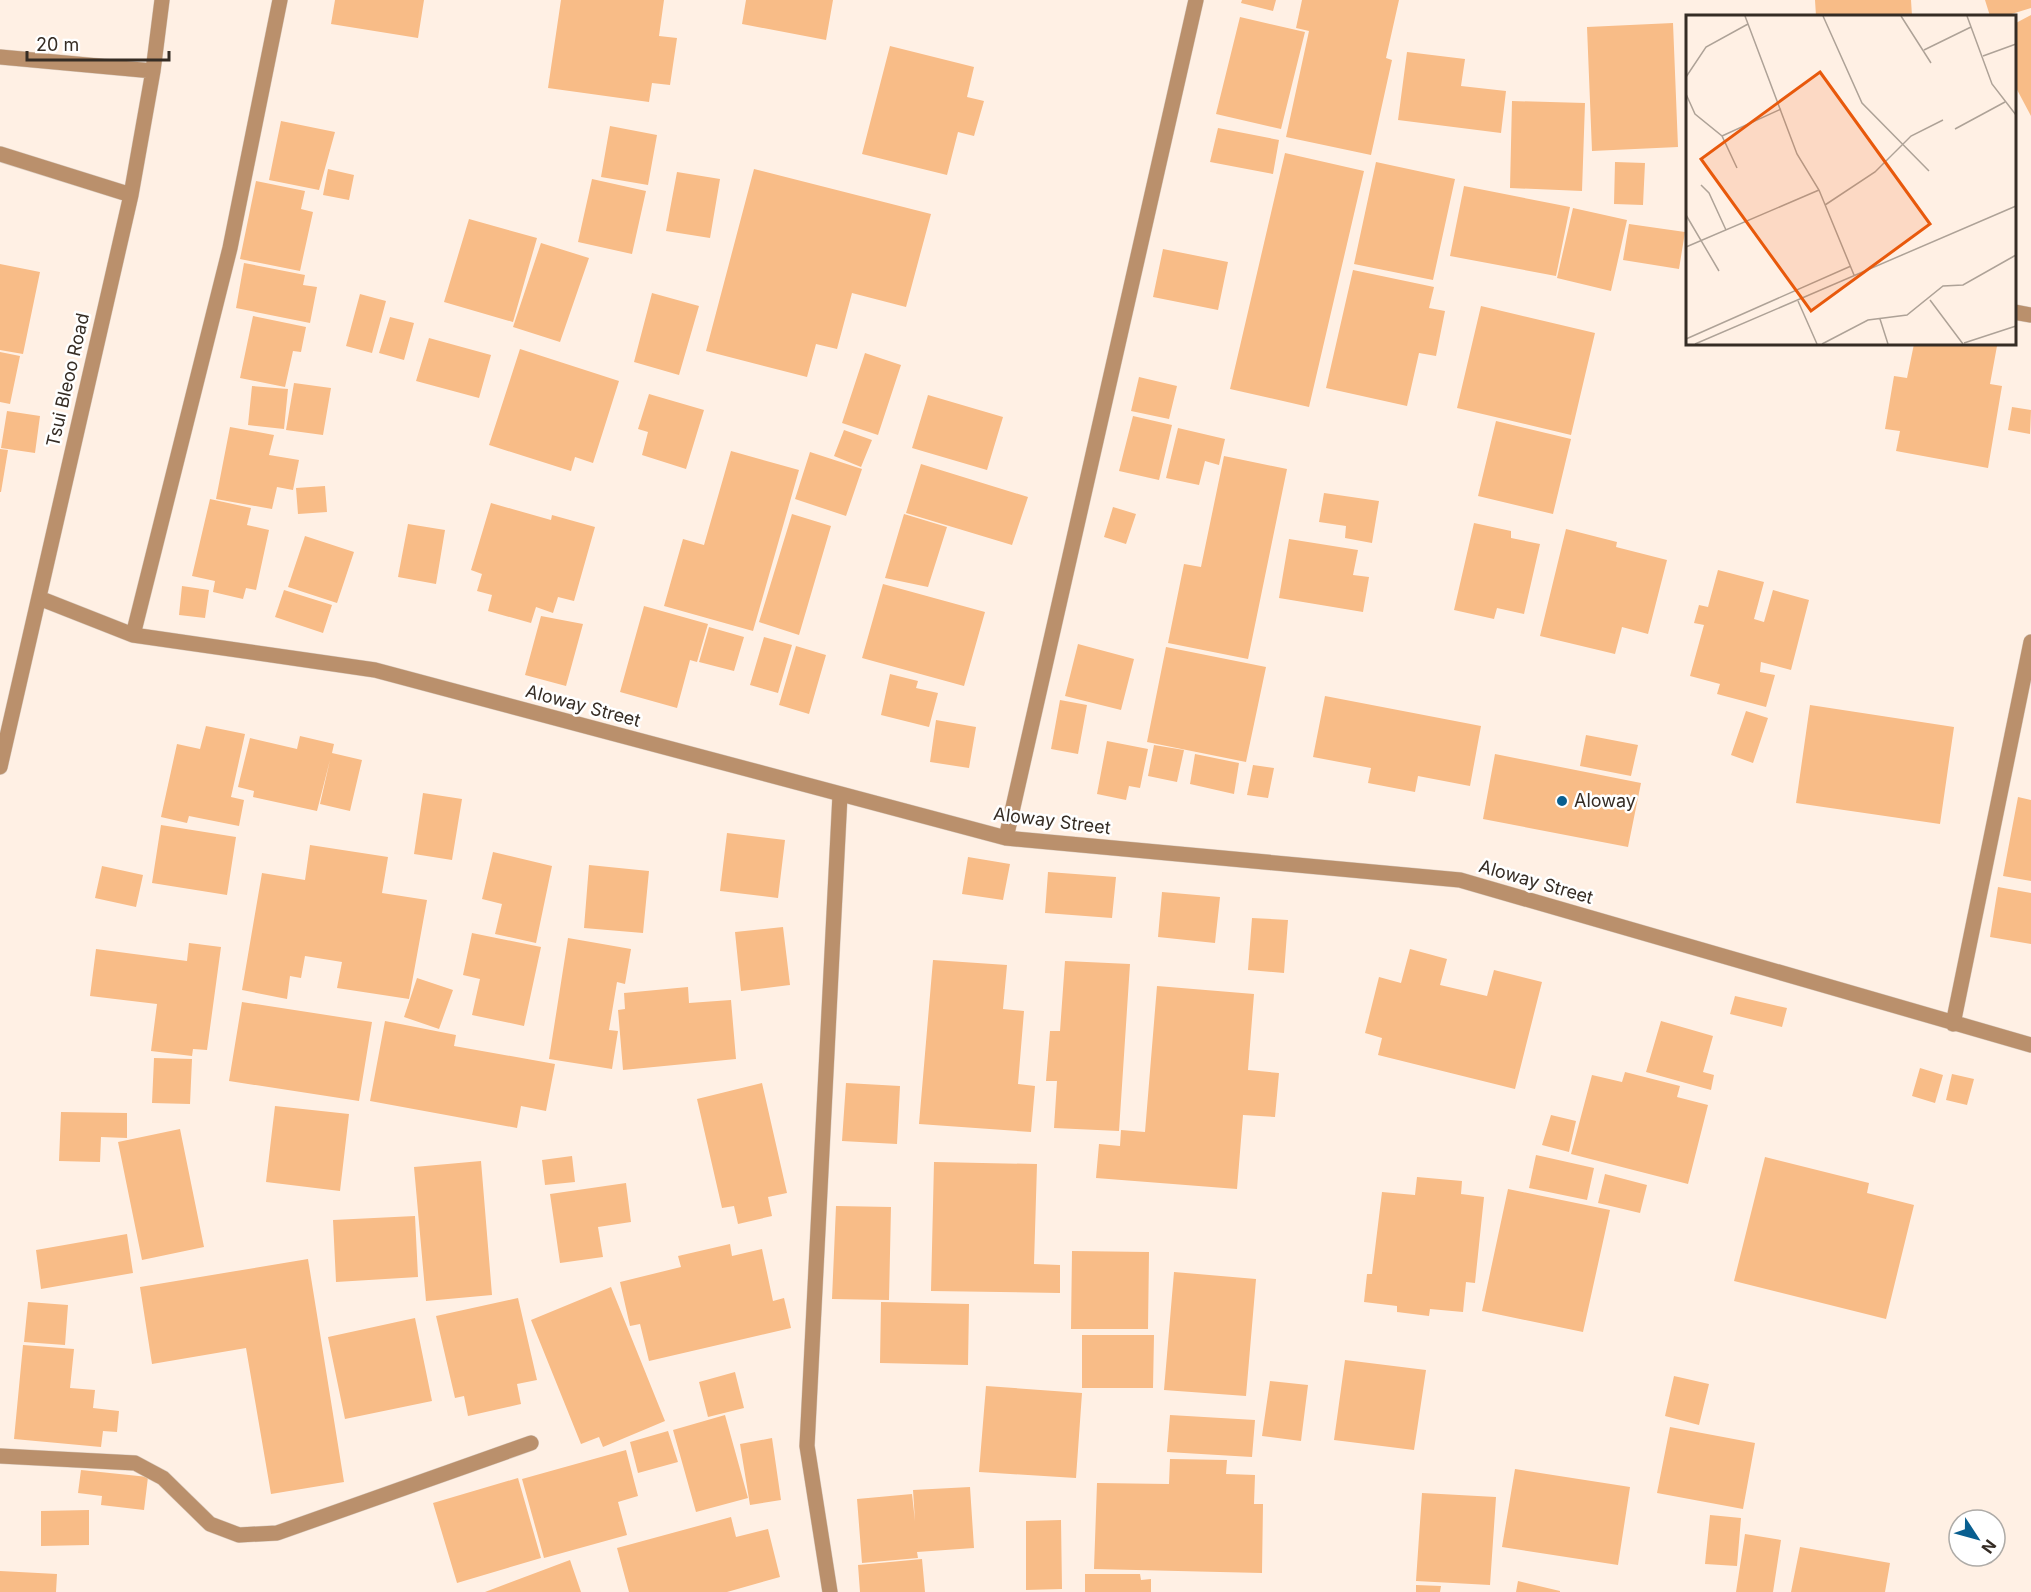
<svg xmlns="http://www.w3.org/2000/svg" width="2031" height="1592" font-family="Inter,sans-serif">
  <rect width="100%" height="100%" fill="#fff0e4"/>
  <path fill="#f8bc87" d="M335 0H424L418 38 331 24Z
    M561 0H664L659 36 677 38 670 85 652 83 649 102 548 88Z
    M746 0H833L826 40 742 24Z
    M1242 0H1276L1273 11 1241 3Z
    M1302 0H1399L1386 58 1392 60 1371 155 1286 137 1309 31 1296 28Z
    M1815 0H1911L1912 16H1816Z
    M1985 0H2031V8L2005 16H1990Z
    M2031 15V116L2014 84V24Z
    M1240 17 1305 32 1281 129 1216 114Z
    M1673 23 1678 147 1592 151 1587 27Z
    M890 46 974 67 967 97 984 101 974 136 958 132 947 175 862 154Z
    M1407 52 1465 59 1461 86 1506 91 1501 133 1398 120Z
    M1512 101 1585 103 1582 191 1510 188Z
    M281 121 335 132 319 190 269 180Z
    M610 126 657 135 648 185 601 177Z
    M1218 128 1279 140 1273 174 1210 162Z
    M1285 153 1364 171 1309 407 1230 389Z
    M1376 162 1455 179 1433 280 1354 264Z
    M1615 162 1645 163 1643 205 1614 204Z
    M328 169 354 175 349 200 323 195Z
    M754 169 931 214 906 307 852 293 837 349 816 344 807 377 706 351Z
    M677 172 720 179 710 238 666 231Z
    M592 179 646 191 632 254 578 242Z
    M256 181 305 191 301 209 313 212 300 271 240 259Z
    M1464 186 1570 207 1556 276 1450 256Z
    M1573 208 1627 220 1611 291 1557 278Z
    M469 219 537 238 513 322 444 302Z
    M1629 224 1685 232 1679 269 1623 260Z
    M541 243 589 258 560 342 513 327Z
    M1163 249 1228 262 1218 310 1153 297Z
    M244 263 305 275 303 285 317 287 310 323 236 308Z
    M0 264 40 272 23 354 0 350Z
    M1353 270 1434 287 1429 308 1445 311 1436 356 1419 353 1407 406 1326 388Z
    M652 293 699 306 679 375 634 362Z
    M360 294 386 301 372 353 346 346Z
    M1481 306 1595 333 1571 435 1457 408Z
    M253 316 306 327 301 352 293 351 285 387 240 378Z
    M390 317 414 323 404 360 379 353Z
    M429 338 491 355 479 398 416 381Z
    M1914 344H1980L1997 346 1990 384 2002 386 1988 468 1896 451 1900 431 1885 429 1894 376 1907 378Z
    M520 349 619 381 593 463 575 457 571 471 489 445Z
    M0 352 20 356 10 404 0 402Z
    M865 353 901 365 878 435 842 423Z
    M1139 377 1177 386 1169 419 1131 411Z
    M294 383 331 388 323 435 286 430Z
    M252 386 288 389 284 429 248 425Z
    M649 394 704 410 686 469 642 455 648 432 638 429Z
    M928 395 1003 417 987 470 912 448Z
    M2012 407 2031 410 2030 434 2008 430Z
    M7 411 40 416 35 453 1 448Z
    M1133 416 1172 425 1159 480 1119 471Z
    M1496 421 1571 439 1553 514 1478 496Z
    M230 427 274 435 269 455 299 460 293 490 277 487 272 509 216 499Z
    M1178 428 1225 439 1219 465 1205 461 1199 485 1166 478Z
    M844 430 872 440 861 467 834 456Z
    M0 449 8 450 1 492H0Z
    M731 451 799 470 753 631 664 606 683 539 704 545Z
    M810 452 862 469 846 516 795 499Z
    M1224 456 1287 469 1248 659 1168 643 1184 564 1201 567Z
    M921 464 1028 497 1012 545 906 513Z
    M325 486 327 512 298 514 296 488Z
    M1324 493 1379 501 1372 543 1345 538 1346 526 1319 522Z
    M210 499 251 508 247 525 269 530 256 590 246 588 243 599 213 592 215 581 192 576Z
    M491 503 551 520 552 515 595 527 574 601 558 597 553 613 536 607 531 623 488 611 492 595 477 591 482 574 471 570Z
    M1113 507 1136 514 1126 544 1104 537Z
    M792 514 831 526 799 635 759 622Z
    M904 514 947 527 928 587 885 578Z
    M1474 523 1511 531V538L1540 544 1524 614 1497 608 1494 619 1454 610Z
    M408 524 445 530 436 584 398 577Z
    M1566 529 1617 542 1616 547 1667 560 1648 634 1622 627 1615 654 1540 636Z
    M305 536 354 552 337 603 288 587Z
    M1289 539 1358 550 1353 575 1369 577 1363 612 1279 598Z
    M1718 570 1764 582 1754 619 1764 622 1773 590 1809 600 1791 670 1761 662 1760 672 1775 675 1766 707 1717 694 1720 684 1690 676 1704 625 1694 623 1699 605 1708 607Z
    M883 584 985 612 964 686 862 658Z
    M182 586 209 590 205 618 179 615Z
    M284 590 332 605 323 633 275 617Z
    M644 606 708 624 697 662 690 660 677 708 620 692Z
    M541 616 583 624 566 686 525 675Z
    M709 627 744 637 734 671 699 662Z
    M764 637 792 645 778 693 750 685Z
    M1078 644 1134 659 1121 710 1065 696Z
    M796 646 826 655 809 714 779 705Z
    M1166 647 1266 667 1246 762 1147 742Z
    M890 674 918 681 916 688 938 693 929 727 881 715Z
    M1325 696 1481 726 1470 786 1418 776 1415 792 1368 783 1371 768 1313 757Z
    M1060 700 1087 705 1078 754 1051 749Z
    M1810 705 1954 727 1940 824 1796 803Z
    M1746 711 1768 718 1753 763 1731 755Z
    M936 720 976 727 969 768 930 762Z
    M206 726 245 734 231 797 244 800 239 826 189 816 187 823 161 817 177 744 200 749Z
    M1586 735 1638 745 1631 776 1580 766Z
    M300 736 334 744 332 753 362 760 350 811 320 804 330 760 317 811 253 797 254 791 238 787 250 738 297 749Z
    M1107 741 1148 749 1140 788 1129 786 1126 800 1097 794Z
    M1154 745 1184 750 1177 782 1148 776Z
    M1195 754 1239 763 1234 794 1190 784Z
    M1495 754 1641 783 1628 847 1483 819Z
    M1253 765 1274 768 1268 798 1247 795Z
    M423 793 462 799 452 860 414 854Z
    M2018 797 2031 800V881L2003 876Z
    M161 825 236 837 227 895 152 883Z
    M727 833 785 840 778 898 720 891Z
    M310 845 388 857 382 893 427 900 409 999 337 988 342 962 305 956 301 978 290 976 287 999 242 990 262 873 305 880Z
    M493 852 552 866 536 943 495 934 502 904 482 899Z
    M968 857 1010 864 1003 900 962 894Z
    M589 865 649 871 643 933 584 928Z
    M102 866 143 875 136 907 95 898Z
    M1048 872 1116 877 1112 918 1045 913Z
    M1998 887 2031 893V944L1990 937Z
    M1162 892 1220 897 1215 943 1158 937Z
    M1252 918 1288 920 1284 973 1248 970Z
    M783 927 790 985 741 991 735 932Z
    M472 933 541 947 524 1026 472 1015 480 979 463 975Z
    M568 938 631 949 625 984 617 982 609 1030 618 1031 612 1069 549 1059Z
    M189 943 221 947 207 1050 193 1049 192 1056 151 1051 157 1004 90 996 96 949 187 961Z
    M1410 949 1447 959 1440 985 1487 996 1494 970 1542 982 1515 1089 1378 1055 1382 1038 1365 1033 1379 977 1401 983Z
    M933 960 1007 965 1003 1009 1024 1011 1018 1084 1035 1086 1031 1132 919 1124Z
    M1065 961 1130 964 1119 1131 1054 1128 1057 1081H1046L1050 1031H1060Z
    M417 978 453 990 439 1029 404 1017Z
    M1157 986 1254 994 1248 1070 1279 1073 1275 1117 1243 1115 1237 1189 1096 1178 1099 1144 1120 1146 1121 1130 1145 1132Z
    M688 987 689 1003 731 1000 736 1059 623 1070 618 1010 625 1009 624 993Z
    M1735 996 1787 1008 1782 1027 1730 1014Z
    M242 1002 372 1022 359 1101 229 1081Z
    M385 1021 456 1035 454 1046 555 1064 546 1111 521 1106 517 1128 370 1101Z
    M1661 1021 1713 1036 1703 1072 1714 1075 1711 1090 1646 1072Z
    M154 1058 192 1059 190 1104 152 1103Z
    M1920 1068 1943 1075 1935 1103 1912 1096Z
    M1625 1072 1680 1086 1677 1097 1708 1105 1688 1184 1571 1154 1592 1075 1622 1082Z
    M1952 1074 1974 1079 1967 1105 1946 1100Z
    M762 1083 787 1193 768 1197 772 1216 738 1224 734 1206 722 1208 697 1099Z
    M846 1083 900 1086 897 1144 842 1141Z
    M275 1106 349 1114 340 1191 266 1182Z
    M61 1112 127 1113V1138L101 1137 100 1162 59 1161Z
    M1551 1115 1576 1121 1569 1152 1542 1145Z
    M180 1129 204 1247 142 1260 118 1142Z
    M1536 1155 1594 1168 1587 1200 1529 1188Z
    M572 1156 575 1182 545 1185 542 1160Z
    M1765 1157 1869 1183 1867 1193 1914 1205 1886 1319 1734 1281Z
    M481 1161 492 1295 426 1301 414 1167Z
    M934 1162 1037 1164 1034 1264 1060 1265V1293L931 1291Z
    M1605 1174 1647 1185 1640 1213 1598 1203Z
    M1417 1177 1462 1181 1461 1194 1484 1197 1475 1283 1466 1282 1463 1312 1430 1309 1429 1316 1397 1312V1306L1364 1302 1367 1274H1372L1382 1192 1415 1195Z
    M626 1183 631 1222 598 1227 603 1257 560 1263 550 1194Z
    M1508 1189 1610 1210 1583 1332 1482 1311Z
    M836 1206 891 1207 889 1300 832 1299Z
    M415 1216 418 1277 336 1282 333 1220Z
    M127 1234 133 1273 41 1289 36 1250Z
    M730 1244 732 1256 762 1249 773 1301 784 1298 791 1328 649 1361 640 1324 630 1326 620 1282 681 1267 678 1256Z
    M1072 1251 1149 1252 1148 1329H1071Z
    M308 1259 344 1482 271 1494 246 1348 152 1364 140 1287Z
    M1174 1272 1256 1279 1246 1396 1164 1390Z
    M611 1287 665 1421 603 1447 599 1437 581 1444 531 1320Z
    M518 1298 537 1380 517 1384 521 1404 468 1416 464 1396 455 1398 436 1316Z
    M28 1302 68 1305 65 1345 24 1342Z
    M881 1302 969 1304 968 1365 880 1363Z
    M415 1318 432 1401 345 1419 328 1337Z
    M1082 1335H1154L1153 1388H1082Z
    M23 1345 74 1349 70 1388 95 1390 93 1408 119 1411 117 1432 103 1431 101 1447 14 1439Z
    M1345 1360 1426 1370 1414 1450 1334 1440Z
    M735 1372 744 1408 708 1417 699 1382Z
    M1674 1376 1709 1384 1699 1425 1665 1416Z
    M1270 1381 1308 1385 1301 1441 1262 1436Z
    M986 1386 1082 1393 1076 1478 979 1472Z
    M725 1415 748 1498 696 1512 673 1430Z
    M1170 1415 1255 1420 1252 1457 1167 1452Z
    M1670 1427 1755 1443 1743 1509 1657 1493Z
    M668 1431 678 1462 638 1473 630 1442Z
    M772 1438 781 1500 750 1505 740 1444Z
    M626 1450 638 1496 618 1502 627 1535 544 1558 522 1479Z
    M1170 1459 1227 1460 1226 1474 1255 1475 1254 1504H1263L1262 1573 1094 1569 1097 1483 1169 1484Z
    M1515 1469 1630 1487 1618 1565 1502 1547Z
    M81 1470 148 1477 144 1510 101 1505 102 1496 78 1493Z
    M518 1478 541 1558 457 1583 433 1503Z
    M970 1487 974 1548 917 1552 918 1558 862 1563 857 1499 912 1494 915 1521 913 1490Z
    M1422 1493 1496 1497 1490 1585 1416 1581Z
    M89 1510V1545L41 1546V1511Z
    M1710 1515 1741 1518 1737 1566 1705 1564Z
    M731 1517 736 1537 768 1529 780 1577 727 1592H629L617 1548Z
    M1061 1520 1062 1589 1026 1590V1521Z
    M1745 1534 1781 1540 1773 1592H1736Z
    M1800 1547 1890 1563 1885 1592H1791Z
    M922 1559 925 1592H860L858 1565Z
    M570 1560 581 1592H485Z
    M0 1571 57 1574 56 1592H0Z
    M1085 1574H1140L1141 1580 1151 1579V1592H1085Z
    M1518 1581 1560 1591V1592H1516Z
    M1416 1585 1441 1586 1440 1592H1416Z"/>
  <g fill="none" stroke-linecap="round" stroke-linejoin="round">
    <g stroke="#dbcdc1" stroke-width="16">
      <path id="minor" d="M0 57 153 71
        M0 154 131 195
        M2014 312 2031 315
        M39 598 133 635 375 670 1006 838 1460 880 2031 1045
        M133 635 230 248 280 0
        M0 767 131 195 153 71 162 0
        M1006 838 1196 0
        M1953 1024 2031 642
        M0 1456 135 1463 163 1478 210 1524 239 1535 277 1533 531 1443
        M830 1592 807 1446 840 795"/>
    </g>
    <use href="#minor" stroke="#ba906c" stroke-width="15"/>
  </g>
  <circle fill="#095f90" stroke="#fff" stroke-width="2" cx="1562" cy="801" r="6"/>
  <g text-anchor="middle" stroke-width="5" stroke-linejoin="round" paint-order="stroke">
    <g font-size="18" fill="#352c24" stroke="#fff">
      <text transform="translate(68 380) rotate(-77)" y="6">Tsui Bleoo Road</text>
      <text transform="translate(583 706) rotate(15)" y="6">Aloway Street</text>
      <text transform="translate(1052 821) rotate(7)" y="6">Aloway Street</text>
      <text transform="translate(1536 882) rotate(16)" y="6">Aloway Street</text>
    </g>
    <g font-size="18" fill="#352c24" stroke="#fff" text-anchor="start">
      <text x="1574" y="807">Aloway</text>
    </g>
  </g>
  <g transform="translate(1686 15)">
    <rect width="330" height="330" fill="#fff0e4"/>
    <path fill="none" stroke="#aea297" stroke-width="1.5" d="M59 1 111 139 133 175 168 260M137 1 176 88 243 156M215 1 245 48M281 1 306 69 330 100M238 35 285 12M297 41 330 29M0 62 20 32 62 9M0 79 9 99 36 121 51 153M269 114 319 87M36 121 95 94M15 170 23 178 40 215M139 190 189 157 225 121 257 105M0 200 33 256M0 232 133 175M244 285 277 329M112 286 131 329M194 304 202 329M0 324 165 251M278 328 330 311M9 329 330 191M136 329 182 305 221 300 257 271 277 270 330 240"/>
    <path fill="#e8590c" fill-opacity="0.15" stroke="#e8590c" stroke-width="3" d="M134 57 244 209 125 296 15 144Z"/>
    <rect width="330" height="330" fill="none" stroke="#352c24" stroke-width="3"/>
  </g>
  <g transform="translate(1977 1538) rotate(126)"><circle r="28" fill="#ffffff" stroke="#aeaba7" stroke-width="1.5"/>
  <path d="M0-4.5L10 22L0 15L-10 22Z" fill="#095f90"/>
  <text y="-9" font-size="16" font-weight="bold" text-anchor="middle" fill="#352c24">N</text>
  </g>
  <path d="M27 51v9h142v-9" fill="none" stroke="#352c24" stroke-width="3"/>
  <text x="36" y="51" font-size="18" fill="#352c24" stroke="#ffffff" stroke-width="4.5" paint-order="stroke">20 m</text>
</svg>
